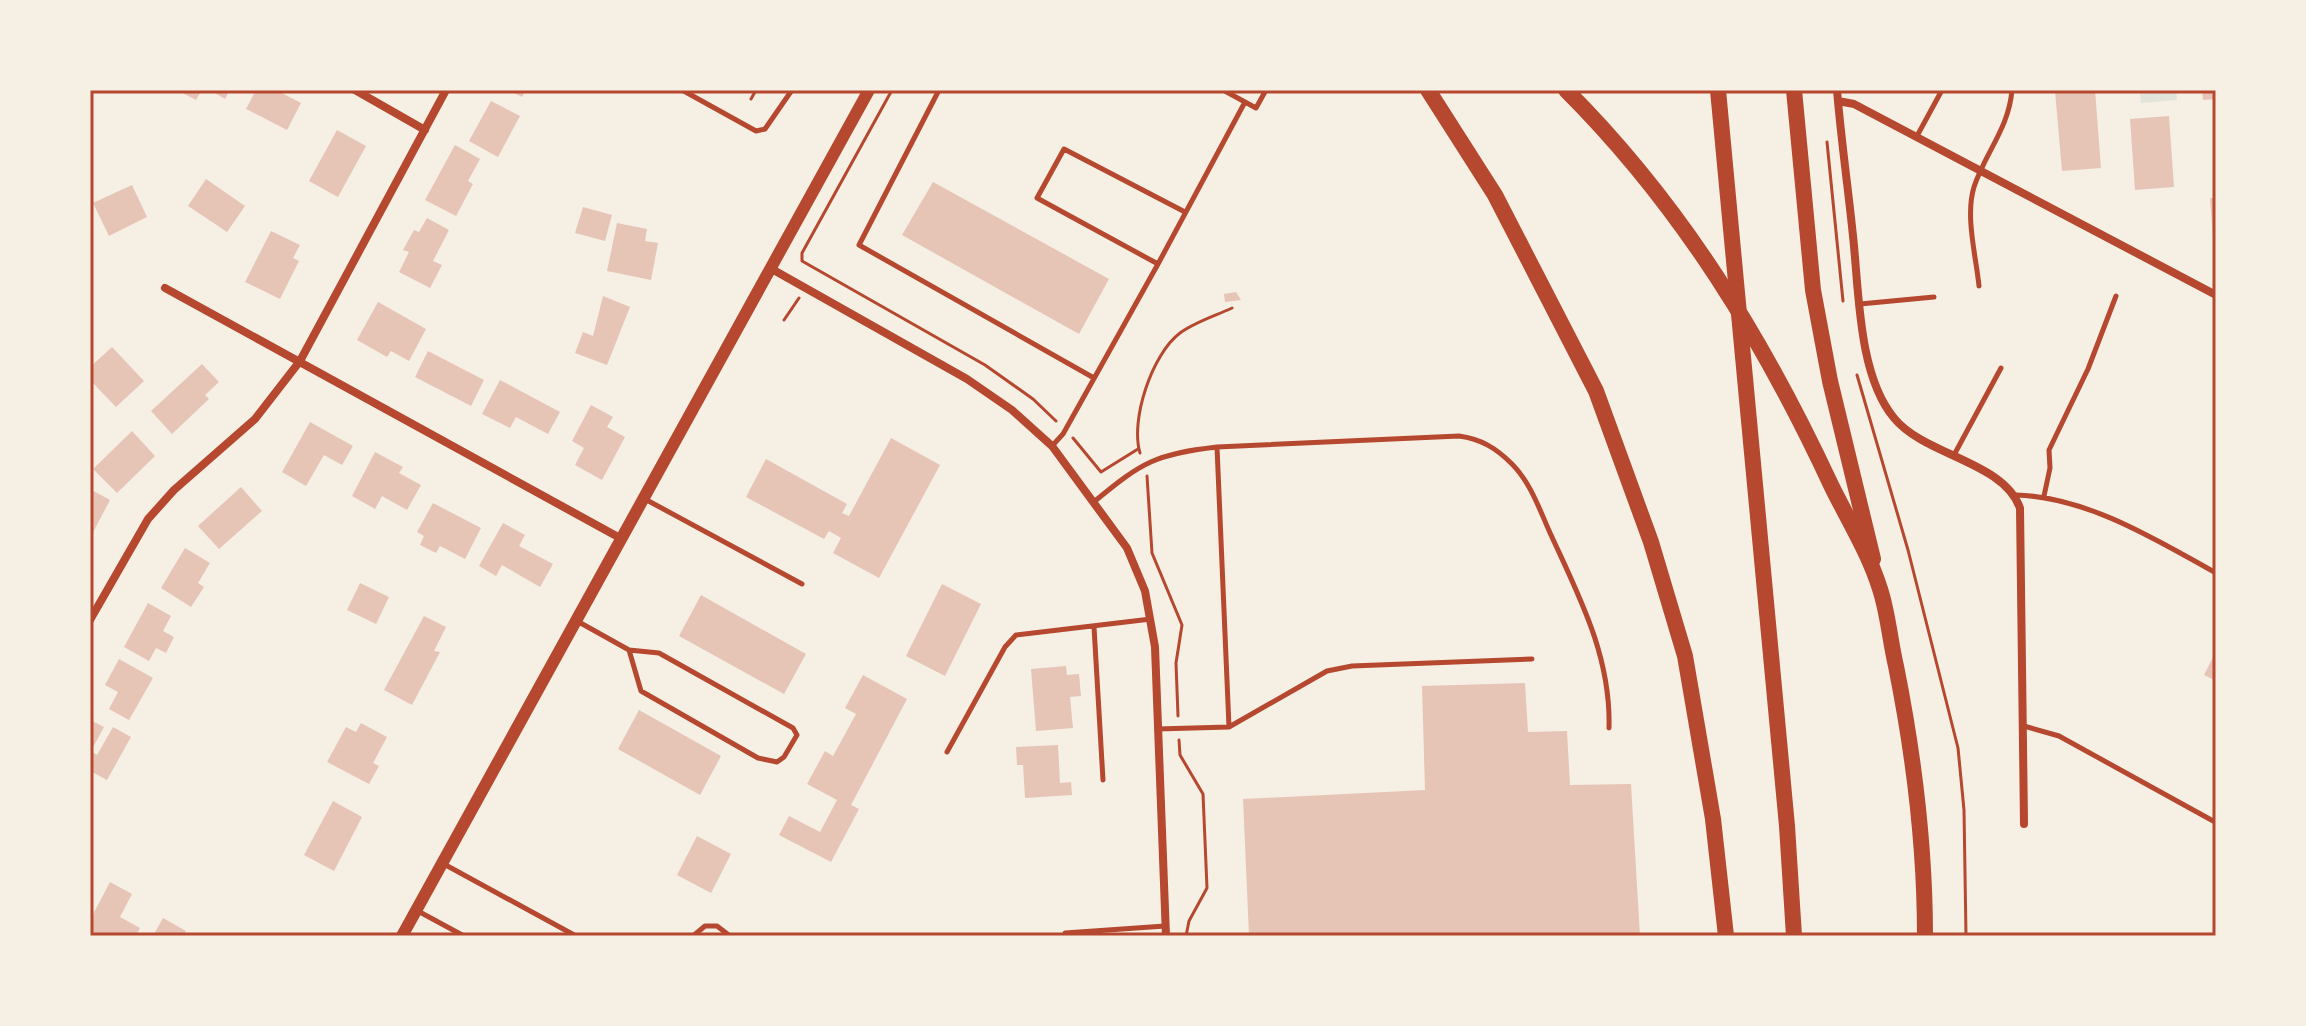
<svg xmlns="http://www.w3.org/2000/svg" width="2306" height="1026" viewBox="0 0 2306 1026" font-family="Karla,sans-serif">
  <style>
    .green { fill: #e2e4dc }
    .building { fill: #e6c5b7 }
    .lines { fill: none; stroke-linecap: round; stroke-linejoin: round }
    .path { stroke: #b5482f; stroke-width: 3 }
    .service { stroke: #b5482f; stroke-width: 5 }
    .minor { stroke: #b5482f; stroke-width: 8 }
    .tertiary { stroke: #b5482f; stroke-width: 12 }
    .primary { stroke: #b5482f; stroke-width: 16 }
    .trunk { stroke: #b5482f; stroke-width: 16 }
    .neatline { fill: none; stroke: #b5482f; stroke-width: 3 }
  </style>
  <rect width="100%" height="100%" fill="#f6efe4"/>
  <path class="green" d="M2140,90H2176L2177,100L2141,103Z"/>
  <path class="building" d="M177,90H202L196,100Z
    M210,90H230L225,99Z
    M256,90H276L301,103L287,130L246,109Z
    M508,90H526L522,97Z
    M2095,90L2101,168L2062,171L2055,91Z
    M2202,90H2216V99L2203,100Z
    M491,101L520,116L498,157L469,141Z
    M2169,116L2174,187L2135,190L2130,119Z
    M337,130L366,146L338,197L309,181Z
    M455,145L480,159L468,181L473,184L456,216L425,200Z
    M206,179L245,206L227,232L188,206Z
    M933,182L1109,279L1079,334L902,235Z
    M132,185L147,217L109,236L93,203Z
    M2210,198H2216V238H2213Z
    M583,207L612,215L605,241L575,233Z
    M427,218L449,230L433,261L442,265L430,288L399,272L409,252L403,250L414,230L419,232Z
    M617,223L647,229L645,241L658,243L651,280L607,271Z
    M271,231L300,245L293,258L299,261L280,299L245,282Z
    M1236,292L1241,300L1225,302L1224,294Z
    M603,296L630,307L607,365L575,353L583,332L593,336Z
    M378,302L426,329L409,361L391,351L387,357L357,340Z
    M112,347L144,381L116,407L90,380V367Z
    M428,351L484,380L471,406L415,377Z
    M202,364L219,382L205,395L209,399L172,434L151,411Z
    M500,380L560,412L548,434L516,417L510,428L482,414Z
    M591,405L613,417L607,427L625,437L602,480L575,465L584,448L572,441Z
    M310,422L353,446L342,465L324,455L306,486L282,472Z
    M132,431L155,456L117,493L93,469Z
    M891,438L940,465L879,578L833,553L841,538L829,531L824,539L746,497L766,459L847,504L842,513L849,516Z
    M375,452L403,467L399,473L421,485L407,510L382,496L375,509L352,496Z
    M241,487L262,511L219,549L198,526Z
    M90,489L110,500L90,538Z
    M433,503L481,528L465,559L440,546L436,553L420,545L424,536L417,532Z
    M503,523L525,535L519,546L553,564L540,587L502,565L496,576L479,566Z
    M185,548L210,563L198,583L204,587L191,607L161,588Z
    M360,583L389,597L376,624L347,610Z
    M942,584L981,604L945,676L906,656Z
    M701,595L806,654L784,694L679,636Z
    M148,603L171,616L163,631L174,637L166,653L156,648L149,661L124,647Z
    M424,616L446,627L434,651L440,652L412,705L384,690Z
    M2216,651V681L2204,675Z
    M119,659L153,678L129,720L109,709L118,692L105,685Z
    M1066,666L1067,675L1079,674L1081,696L1070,697L1073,728L1036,731L1031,669Z
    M863,675L907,699L851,805L859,809L831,862L779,835L789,816L820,832L837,800L807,784L825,751L833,756L856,714L845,708Z
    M1525,683L1528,732L1567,731L1570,785L1631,784L1640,936H1249L1243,799L1425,790L1422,686Z
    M639,710L721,756L700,795L618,749Z
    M90,720L104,727L91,751L97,755L113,727L131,737L107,780L90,771Z
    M361,723L387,737L373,763L379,766L369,784L327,762L346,727L356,732Z
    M1058,745L1060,783L1071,782L1072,795L1025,798L1023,765H1017L1016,747Z
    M333,801L362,817L334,871L304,855Z
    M697,836L731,854L711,893L677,875Z
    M110,882L132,894L120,917L140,928L136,936H90V920Z
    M163,918L186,931L183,936H153Z"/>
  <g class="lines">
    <path class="path" d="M892,90L802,253V261L985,365L1033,399L1056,421
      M751,99L756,90
      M1827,142L1843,301
      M784,320L799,298
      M1857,375L1908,550L1958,748L1964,810L1966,936
      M1073,438L1101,472L1138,449
      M1140,453C1130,420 1152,354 1180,333C1195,322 1215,316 1232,308
      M1147,476L1152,553L1182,625L1176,663L1178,716
      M1179,740L1180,755L1203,794L1207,888L1189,921L1186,936"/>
    <path class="service" d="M682,90L756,131L765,129L792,90
      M939,90L859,245L1094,378
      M1223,90L1256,108L1266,90
      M1917,136L1942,90
      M1158,264L1245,102
      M1979,286C1976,256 1965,216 1974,187C1985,153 2009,128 2012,90
      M1860,304L1934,297
      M1052,446L1063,434L1158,264L1037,198L1064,149L1185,212
      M1217,447L1459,436C1481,439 1496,448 1512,464C1531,483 1540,511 1551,535C1580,598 1611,657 1609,728
      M1954,455L2001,368
      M2016,495C2087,497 2155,539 2216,573
      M2044,496L2050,468L2049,450L2088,369L2116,296
      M643,498L802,584
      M1095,501C1142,462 1156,454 1217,447L1229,727L1157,729
      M577,621L629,650L659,653L793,728L797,735L784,757L777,762L758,758L641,691L629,650
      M1094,627L1103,780
      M2024,726L2059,736L2215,822
      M1229,727L1327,671L1352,666L1532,659
      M947,752L1005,647L1016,635L1151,619
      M442,863L576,936
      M416,910L464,936
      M693,936L705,926H717L730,936
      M1065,936V933L1165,926"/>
    <path class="minor" d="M355,90L425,130
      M1837,90C1841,139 1848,187 1853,236C1859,290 1858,375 1894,418C1925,456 2003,461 2020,508L2024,824
      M1838,101L1854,104L2216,295
      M770,268L967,379L1012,410L1052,446L1127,548L1145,591L1155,647L1166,936
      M165,288L620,538
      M90,620L148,519L174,490L255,419L300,361L446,90"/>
    <path class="tertiary" d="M402,936L869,90"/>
    <path class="primary" d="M1718,90L1787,826L1794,936
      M1794,90L1813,290L1830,381L1873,559"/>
    <path class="trunk" d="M1428,90L1495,195L1596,391L1651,542L1685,656L1713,819L1726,936
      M1566,90C1681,205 1763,339 1831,485C1847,518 1869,553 1880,589C1888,613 1890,641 1896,666C1914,756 1925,844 1925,936"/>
  </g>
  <rect width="2306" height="1026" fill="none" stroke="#f6efe4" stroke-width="184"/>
  <rect x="92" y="92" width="2122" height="842" class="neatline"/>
</svg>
